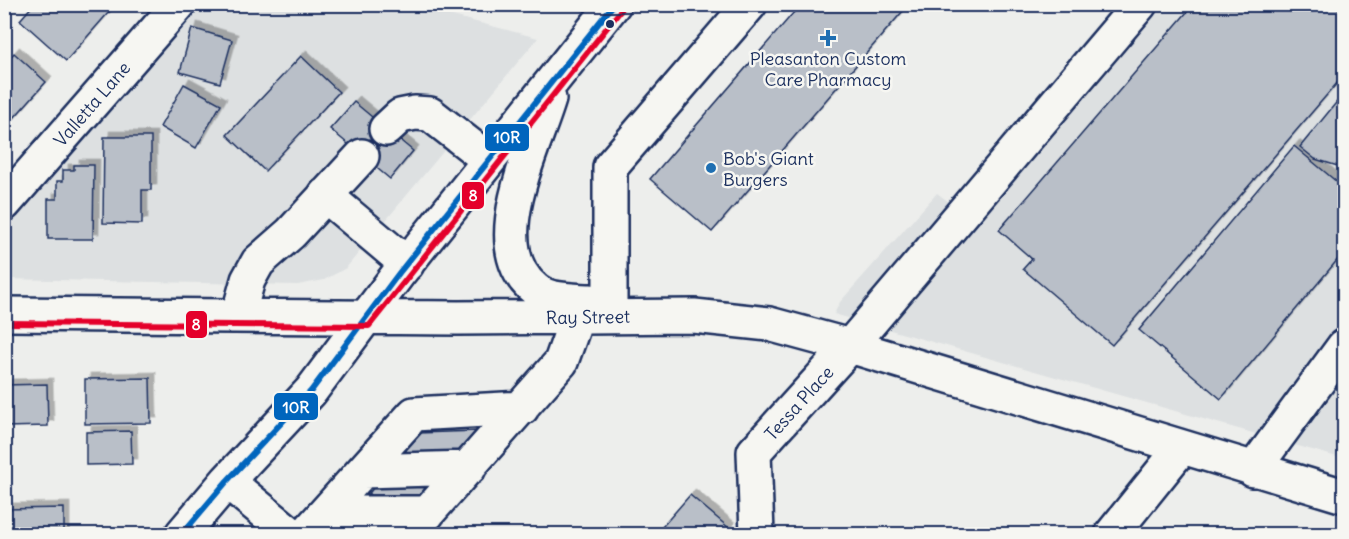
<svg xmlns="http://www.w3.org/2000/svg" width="1349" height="539" viewBox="0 0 1349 539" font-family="Delius,sans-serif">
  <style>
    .built { fill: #dde0e1 }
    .building { fill: #b9bfc8; stroke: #1b2f5e; stroke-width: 1.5; filter: url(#shadow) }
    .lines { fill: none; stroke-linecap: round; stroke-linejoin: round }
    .minor-casing { stroke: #1b2f5e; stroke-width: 38 }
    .minor { stroke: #f6f6f2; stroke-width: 33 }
    .bus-1-casing { stroke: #f6f6f2; stroke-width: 10 }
    .bus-2-casing { stroke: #f6f6f2; stroke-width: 10 }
    .bus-1 { stroke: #0065bd; stroke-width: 6 }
    .bus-2 { stroke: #e4002b; stroke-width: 6 }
    .bus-dot { fill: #1b2f5e; stroke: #f6f6f2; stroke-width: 2 }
    .poi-dot { fill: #1f6fb2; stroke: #f6f6f2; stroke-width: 2 }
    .labels { text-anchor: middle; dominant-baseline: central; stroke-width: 5; stroke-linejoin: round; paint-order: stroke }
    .poi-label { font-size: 18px; fill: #1b2f5e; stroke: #f6f6f2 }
    .street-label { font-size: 18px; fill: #1b2f5e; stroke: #f6f6f2 }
    .line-badge { stroke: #f6f6f2; stroke-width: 2 }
    .badge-label { font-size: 16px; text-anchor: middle; font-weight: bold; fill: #fff }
  </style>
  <defs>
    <filter id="shadow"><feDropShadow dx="5.5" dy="-5.5" stdDeviation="0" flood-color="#0004"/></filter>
  </defs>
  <rect width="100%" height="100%" fill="#edeeec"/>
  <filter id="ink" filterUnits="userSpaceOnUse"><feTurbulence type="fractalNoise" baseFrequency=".0167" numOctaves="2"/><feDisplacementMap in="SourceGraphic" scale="12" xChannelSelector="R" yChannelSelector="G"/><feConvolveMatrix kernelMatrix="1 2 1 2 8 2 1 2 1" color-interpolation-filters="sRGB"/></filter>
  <g filter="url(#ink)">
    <path class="built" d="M200,5H410L538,38L346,268L324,280L298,285L5,279V232Z
      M1113,5H1344V459L834,314L840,302L937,193L949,202Z"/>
    <path class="building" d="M34,4H62L66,8L70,4H116L66,61L20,20Z
      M801,4H909L712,232L650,179Z
      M1194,4H1333L1344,14V75L1112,345L1023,269L1032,259L999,230Z
      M192,28L232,40L220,83L180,72Z
      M14,53L46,82L4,129V64Z
      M301,56L339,92L265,171L227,135Z
      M184,84L221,104L196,148L160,127Z
      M1344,93V168L1315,159L1300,147Z
      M354,102L413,151L390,179L330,129Z
      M104,137H151V190H142V224L103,223Z
      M1294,146L1344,188V252L1221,399L1139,330Z
      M74,165H94L93,239H48V199H57V181H63V170H74Z
      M150,378L151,423L85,424V379Z
      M47,384L48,426L4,427V385Z
      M131,431L132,464L86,465V432Z
      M478,431L395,534H336L418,433Z
      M690,495L729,528L723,534H656Z
      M64,508V534H4V509Z"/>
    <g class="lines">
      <defs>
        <path id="minor" d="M549,99C534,150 481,248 536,290C550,301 573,300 590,301
          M386,129L400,116L415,113L430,114L489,160
          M325,195L407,264
          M4,204L179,4
          M610,302V167L750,4
          M4,314L458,318L694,316L769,324L850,346L1344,496
          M238,316L248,280L258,262L291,233L362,156
          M1253,470L1344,346
          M363,471L469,468
          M227,481L291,534
          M325,513H428
          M182,534L227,481L311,391L399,273L614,4
          M306,534L414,414L522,408
          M409,534L561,362L577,317
          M757,534L754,452L850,346L1140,4
          M1112,534L1182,447"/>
      </defs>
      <use href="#minor" class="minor-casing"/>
      <use href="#minor" class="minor"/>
      <defs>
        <path id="bus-1" d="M182,534L227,481L311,391L399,273L614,4"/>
        <path id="bus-2" d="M4,323L369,326L621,10"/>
      </defs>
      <use href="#bus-1" class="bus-1-casing"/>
      <use href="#bus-2" class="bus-2-casing"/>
      <use href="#bus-1" class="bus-1"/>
      <use href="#bus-2" class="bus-2"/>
    </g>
  </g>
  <circle class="bus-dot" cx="610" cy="24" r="5"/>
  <g class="poi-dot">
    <path d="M825 29h6v6h6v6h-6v6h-6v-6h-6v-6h6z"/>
    <circle cx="711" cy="168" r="6"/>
  </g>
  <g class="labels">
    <g class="poi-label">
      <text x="828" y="58">Pleasanton Custom<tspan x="828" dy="21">Care Pharmacy</tspan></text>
      <text x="723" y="158" text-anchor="start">Bob's Giant<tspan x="723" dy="21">Burgers</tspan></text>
    </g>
    <g class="street-label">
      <text transform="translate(92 104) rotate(-49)">Valletta Lane</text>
      <text transform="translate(588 317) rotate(-1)">Ray Street</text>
      <text transform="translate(799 403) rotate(-48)">Tessa Place</text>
    </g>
  </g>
  <g class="line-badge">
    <rect x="484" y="123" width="46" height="29" rx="6" fill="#0065bd"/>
    <rect x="461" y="181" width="24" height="29" rx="6" fill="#e4002b"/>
    <rect x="185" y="310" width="23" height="29" rx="6" fill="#e4002b"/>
    <rect x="273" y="392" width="46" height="29" rx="6" fill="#0065bd"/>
  </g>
  <g class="badge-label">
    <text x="507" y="143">10R</text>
    <text x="473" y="201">8</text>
    <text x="196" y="330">8</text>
    <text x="296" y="413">10R</text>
  </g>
  <rect width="1349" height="539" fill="none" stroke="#f6f6f2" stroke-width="24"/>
  <rect x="12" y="12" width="1325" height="515" fill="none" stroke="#1b2f5e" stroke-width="2" filter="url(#ink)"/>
</svg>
